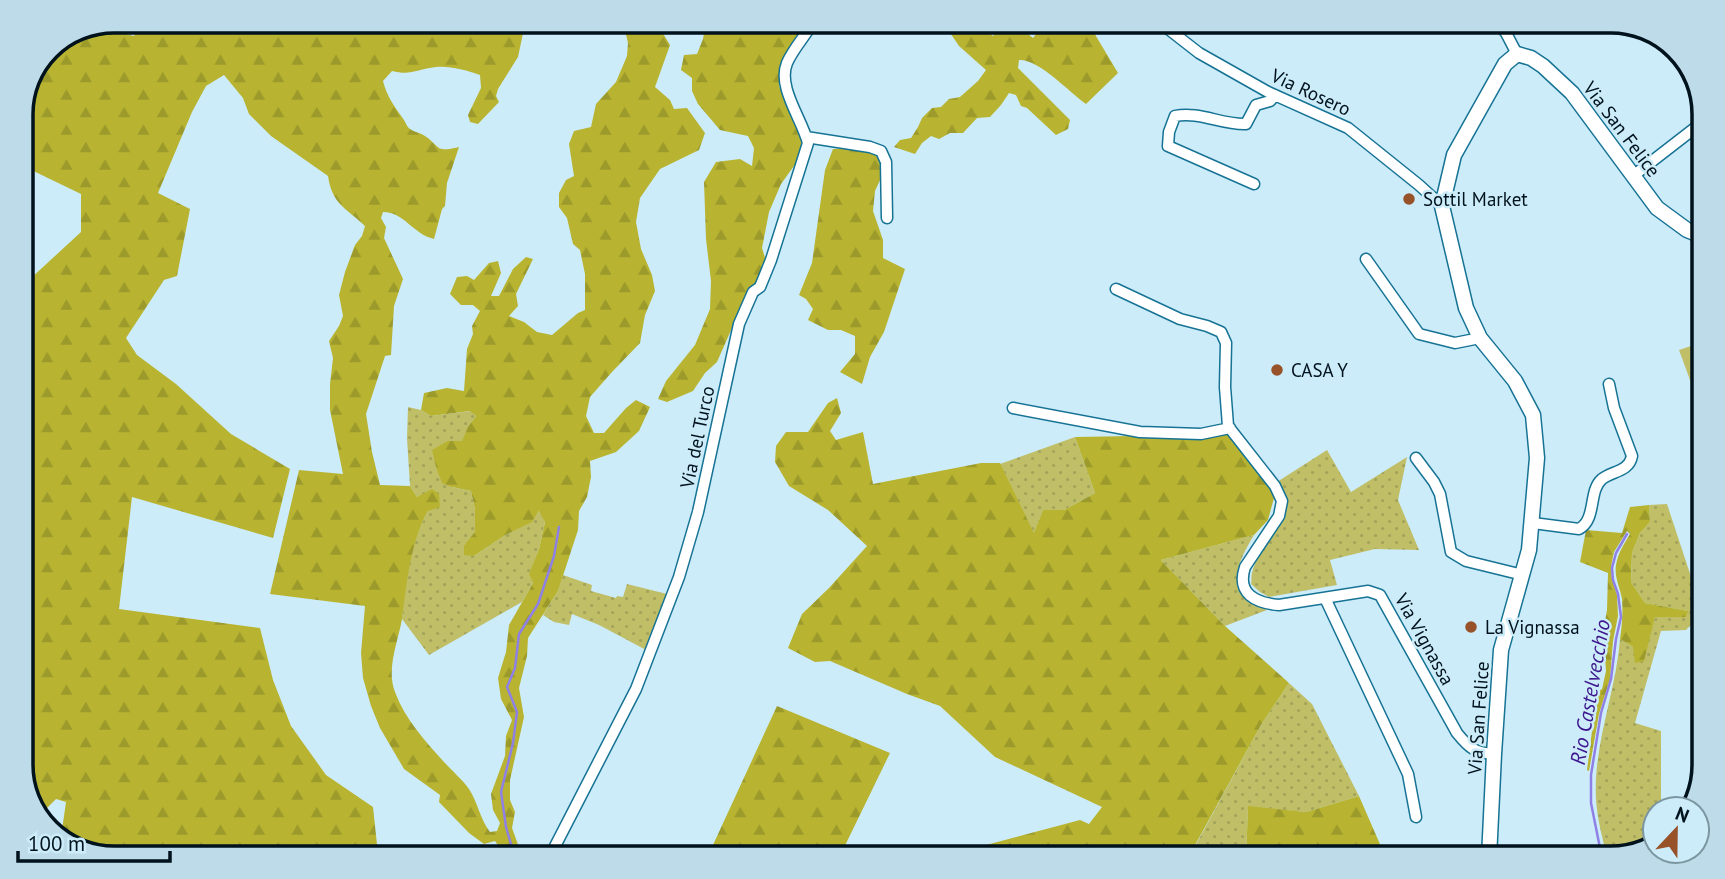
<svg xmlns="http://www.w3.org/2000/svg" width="1725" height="879" viewBox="0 0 1725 879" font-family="'PT Sans',sans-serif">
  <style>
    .grass { fill: url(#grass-dots) }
    .forest { fill: url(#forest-firs) }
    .garden { fill: #c0bf68 }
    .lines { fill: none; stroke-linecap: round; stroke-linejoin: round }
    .stream { stroke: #8e80e4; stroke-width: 2.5 }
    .minor-casing { stroke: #167394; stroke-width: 13 }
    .tertiary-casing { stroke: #167394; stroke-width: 17 }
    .minor { stroke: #fff; stroke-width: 10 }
    .tertiary { stroke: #fff; stroke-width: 14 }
    .poi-dot { fill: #98522a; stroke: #cdecfa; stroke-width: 2.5 }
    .labels { text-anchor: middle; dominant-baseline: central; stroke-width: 5; stroke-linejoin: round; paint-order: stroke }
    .street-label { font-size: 19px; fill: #00121c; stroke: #cdecfa }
    .poi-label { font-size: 19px; fill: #00121c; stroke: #cdecfa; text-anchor: start }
    .water-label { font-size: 21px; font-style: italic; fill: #3d178e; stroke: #cdecfa }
    .rim { fill: none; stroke: #00121c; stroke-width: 3.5 }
  </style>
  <defs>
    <pattern id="grass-dots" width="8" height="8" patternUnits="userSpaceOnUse" patternTransform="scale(1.75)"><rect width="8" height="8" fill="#c0bf68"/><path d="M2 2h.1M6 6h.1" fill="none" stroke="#a3a35a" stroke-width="1.8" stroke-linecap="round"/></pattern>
    <pattern id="forest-firs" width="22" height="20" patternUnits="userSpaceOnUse" patternTransform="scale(1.75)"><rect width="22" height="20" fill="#b8b431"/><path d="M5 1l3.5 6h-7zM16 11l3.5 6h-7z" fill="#9c9a2b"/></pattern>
  </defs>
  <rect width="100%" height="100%" fill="#cdecfa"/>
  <path class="grass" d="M408,407L421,410L431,416L471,411L476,416C460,437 457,462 452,487L471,491L475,510V533L464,545L474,556L504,536L531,522L540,510L545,522L539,549L530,574L533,583L522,602L429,655L402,619C405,582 410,544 428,511L424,495L417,497L410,486L407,438Z
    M1075,437L1095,493L1064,510H1043L1034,534L1000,464Z
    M1327,450L1351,492L1407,457L1398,500L1419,550L1375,549L1330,560L1337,585L1269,597L1260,592L1251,584C1252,580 1251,576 1252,573C1256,551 1289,521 1286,502C1285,495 1280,488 1277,482Z
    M1667,504L1703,613L1686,630L1661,631L1635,723L1661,731V809H1655V845L1607,858C1603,839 1597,819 1596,799C1593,745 1616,692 1620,639L1633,647L1650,633L1655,617H1685L1687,611L1645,603L1631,582L1632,553L1640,533L1650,522L1649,505Z
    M1254,535C1242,555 1224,587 1252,604C1256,606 1262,608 1267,610L1225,626L1161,560Z
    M563,575L592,585L591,591L616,598L617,596L623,597L627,584L667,594L646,650L599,625L572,614L569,625L554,622L543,615L558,591Z
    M1289,683L1312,704L1359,796L1306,812L1248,807L1246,858H1201L1193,850L1261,725Z"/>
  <path class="forest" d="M115,21H118L119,26L126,34L134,36L138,28L137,21H523L525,24L518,57L498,89L496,96L499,102L478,124L470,122L468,115L481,88L480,75C465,70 451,66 436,67C417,69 411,76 392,71L383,81C387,97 395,107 404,120C406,123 407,127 410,129C414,132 421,133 425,136C441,147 435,153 459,147L447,183L445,206L442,209L434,239C413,234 404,212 383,212L381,218L386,227L384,238L403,279L394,306L391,355L385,356L366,414L372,452L380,485L410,486L417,497L432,489L439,494L440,507L428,511C410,544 407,582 402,619C398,642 386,669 395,692C405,719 425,741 444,762C452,771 462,779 469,789C478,803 480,819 490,832L497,831L500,823L493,810L491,794L505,756L506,736L512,720L501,699L498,678L506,652L509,625L533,583L529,574L539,549L545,522L539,511L532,522L504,536L474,556L464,555V545L475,532V510L471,491L452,487L442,483L436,467L432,450L448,441H462L468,427L476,416L470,411L431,416L421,410L424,393L447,388L464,391L467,349L473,334L472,326L480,311L473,305H461L450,294L457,277L467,276L474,280L489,263L498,261L501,273L491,296H499L513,269L526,257L533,259L516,294L518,306L509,316L524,322L537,332L552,335L578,313L585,310V274L580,250L573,244L567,218L559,207V193L566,180L574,176L569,144L574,131L591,127L596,104L616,82L627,56L628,43L623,21H666L662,32L670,45L655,87L670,100L674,109L687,108L705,133L699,150L660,169L640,198L636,222L641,249L652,275L655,291L645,315L640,343L612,372L590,397L586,416L594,433H604L626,408L636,400L650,407L639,431L616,452L590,461L591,477L587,497L579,511L578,530L558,591L528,638L527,656L519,688L524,717L510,780V800L515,812L512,828L521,853L519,858L506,857L495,841L484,844L469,833L439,802L440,795L404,769L380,728L371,706L363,678L361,653L365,606L270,594L299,470L343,474L330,410V384L333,358L329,341L339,326L343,316L339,295L345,272L355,245L362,236L365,226C346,208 332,204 328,176L271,136L249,114L243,98L224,75L206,86L192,112L158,193L190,209L177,276L164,280L126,338L137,355L176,384L231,434L290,469L273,538L132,497L119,609L260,628L273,680L291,726L326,775L373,807L378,854L307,853L306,858H115L73,848L61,837L66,802L56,799L40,815L36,810L21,771V278L30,279L81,232V194L21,165V109L49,48Z
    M706,21H811L784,60L780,70L779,86L791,107L803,142L799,159L781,184L769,212L762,248L766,261L758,285L750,287L717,362L705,373L693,391L667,402L658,399L666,381L695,345L710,309L711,281L706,239L704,182L716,162L740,159L752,166L754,148L748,136L720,130L698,104L692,91V78L681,70L684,55L697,54L703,39Z
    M942,21H971L993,36L1003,21H1012L1033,38L1046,21H1087L1118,73L1086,104C1069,92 1039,59 1019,60L1018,68L1070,120L1068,129L1056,135L1027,108L1021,106L1016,95L1009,93L1001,105L990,117L977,118L963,133H950L939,139L931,136L922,143L915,154L894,147L900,140L911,138L918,127L922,118L932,108L941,107L949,99L960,97L978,81L986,70L959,46Z
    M855,148L872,151L881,159V178L875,191L873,211L883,240V258L905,269L884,332L870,357L862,384L840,372L855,354V336L841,330H828L808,320L813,309L806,299L799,295L812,263L825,170L833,149Z
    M837,398L841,413L830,431L836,440L863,432L873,484L981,463H1000L1034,533L1043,510H1064L1095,493L1075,437L1133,436L1204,439L1229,432L1269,487L1274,498L1268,520L1254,535L1161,560L1225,626L1289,683L1261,725L1193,849L1201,858H937L1080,820L1089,824L1102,807L995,757L940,706L907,694L830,661L815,662L788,648L802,614L829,588L867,546L828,510L789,486L775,462L776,446L786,432H808L828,403Z
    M1649,505L1650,522L1640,533L1632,553L1631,582L1645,603L1688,611L1686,617H1655L1644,661L1635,663L1633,647L1620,639C1622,625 1623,613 1622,599C1620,587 1614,577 1616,565C1618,553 1624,544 1630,534L1627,531L1614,552L1611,567L1612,580L1617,595L1618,616L1613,641L1610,679L1599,714L1589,771L1587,770L1597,692L1602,689L1606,671L1603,632L1607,610L1608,573L1580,562L1586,530L1622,533L1630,507Z
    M777,706L890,753L839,858H707Z
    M1359,796L1386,858H1246L1248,806L1306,812Z"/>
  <path class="garden" d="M1703,342L1704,397L1697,399L1679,350Z"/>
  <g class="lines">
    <path class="stream" d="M515,858L506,827L501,792L513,743L517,712L507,687L515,668L519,634L538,604L554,556L559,527
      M1602,858L1591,803V775L1601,713L1611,679L1616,639L1621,617L1618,594L1613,580L1612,568L1616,553L1627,534"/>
    <defs>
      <path id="minor" d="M1158,21L1199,53L1268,92L1348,128L1419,185L1442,206
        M1497,21L1506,33L1517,54
        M806,137L870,147L881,151L886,162L887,218
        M1633,176L1704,121
        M1254,184L1168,146L1169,132L1175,116C1199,111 1222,125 1246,124L1256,105L1270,101L1275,95
        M1366,259L1419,334L1455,343L1480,338
        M1116,289L1180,319L1207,326L1221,332L1226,343L1225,387L1228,426L1275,486L1282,501L1279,516L1245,567C1236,594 1256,603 1279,605L1368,591L1380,595L1457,733C1469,748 1475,753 1494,754
        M1013,408L1140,432L1201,434L1230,428
        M1416,458L1434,482L1440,494L1451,552L1466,561L1523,575
        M1533,523L1579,529C1597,519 1588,491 1602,479C1612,471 1629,472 1632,456L1614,408L1609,384
        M1325,598L1408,774L1416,817
        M549,858L636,689L679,577L698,512L739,324L753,292L760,287L771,260L808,143C802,119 777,87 787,63C793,49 806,35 814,21"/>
      <path id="tertiary" d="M1489,858L1494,754L1501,650L1529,550L1537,458L1533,415L1515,381L1480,338L1466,308L1442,206L1454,155L1505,64L1517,54L1531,58L1543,66L1572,93L1657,208L1687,230L1704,237"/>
    </defs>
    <use href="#minor" class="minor-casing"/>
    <use href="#tertiary" class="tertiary-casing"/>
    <use href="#minor" class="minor"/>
    <use href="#tertiary" class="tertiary"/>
  </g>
  <g class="poi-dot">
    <circle cx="1409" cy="199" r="7"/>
    <circle cx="1277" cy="370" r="7"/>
    <circle cx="1471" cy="627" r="7"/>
  </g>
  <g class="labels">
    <g class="street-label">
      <text transform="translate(1311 92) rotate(25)">Via Rosero</text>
      <text transform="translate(1622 129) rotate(53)">Via San Felice</text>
      <text transform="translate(697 437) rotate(-78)">Via del Turco</text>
      <text transform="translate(1425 639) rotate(61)">Via Vignassa</text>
      <text transform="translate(1478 718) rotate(-86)">Via San Felice</text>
    </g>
    <g class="poi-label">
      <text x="1423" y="199">Sottil Market</text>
      <text x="1291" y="370">CASA Y</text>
      <text x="1485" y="627">La Vignassa</text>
    </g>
    <g class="water-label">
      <text transform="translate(1590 692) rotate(-80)">Rio Castelvecchio</text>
    </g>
  </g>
  <path d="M0 0H1725V879H0ZM114 33H1611A81 81 0 0 1 1692 114V765A81 81 0 0 1 1611 846H114A81 81 0 0 1 33 765V114A81 81 0 0 1 114 33Z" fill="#bddbe8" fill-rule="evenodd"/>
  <path class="rim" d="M114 33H1611A81 81 0 0 1 1692 114V765A81 81 0 0 1 1611 846H114A81 81 0 0 1 33 765V114A81 81 0 0 1 114 33Z"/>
  <g transform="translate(1676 830) rotate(22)"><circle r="33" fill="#cdecfa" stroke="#7b95a1" stroke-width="2"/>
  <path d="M0-5L12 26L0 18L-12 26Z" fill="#98522a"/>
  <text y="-10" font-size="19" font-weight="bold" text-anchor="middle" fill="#00121c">N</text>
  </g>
  <path d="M18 851v10h152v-10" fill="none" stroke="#00121c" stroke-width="3.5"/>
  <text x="28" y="851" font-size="21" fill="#00121c" stroke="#cdecfa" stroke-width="5" paint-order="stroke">100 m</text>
</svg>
